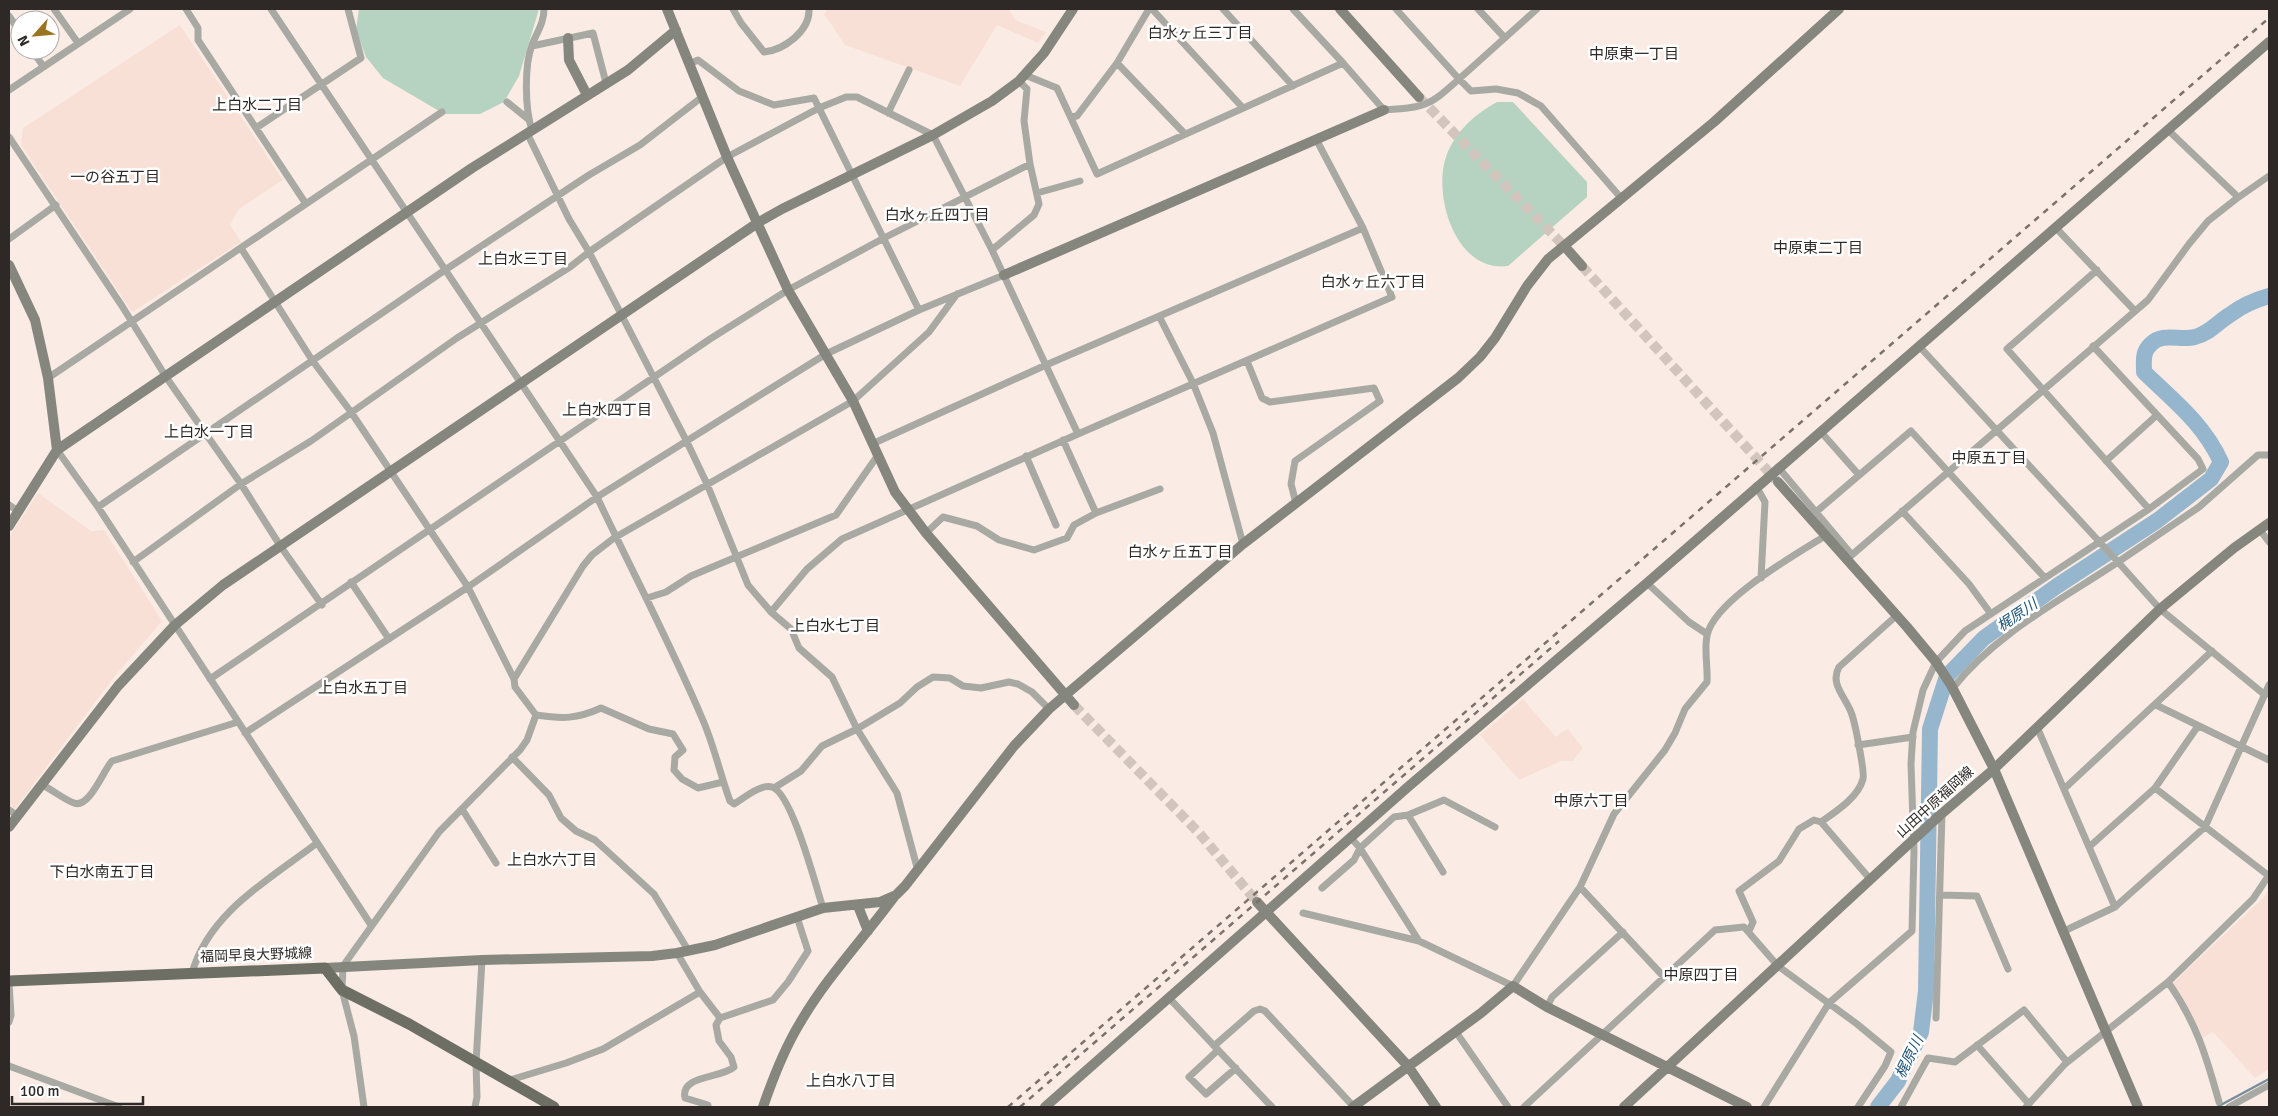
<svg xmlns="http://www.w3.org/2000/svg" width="2278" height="1116" viewBox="0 0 2278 1116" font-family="Signika,'Noto Sans JP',sans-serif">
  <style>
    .education { fill: #f8e0d6 }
    .green { fill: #b6d2c1 }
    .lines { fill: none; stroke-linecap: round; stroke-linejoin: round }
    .stream { stroke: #778c9c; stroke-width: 2.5 }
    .river { stroke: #96b6ce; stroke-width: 16 }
    .secondary-tunnel { stroke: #d1c5be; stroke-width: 10; stroke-dasharray: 10 5; stroke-linecap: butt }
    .street { stroke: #a8a9a3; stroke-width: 7 }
    .secondary { stroke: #85877e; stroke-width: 10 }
    .primary { stroke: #6d6e64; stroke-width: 11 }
    .rail { stroke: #7a716d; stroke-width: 2.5; stroke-dasharray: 6 6; stroke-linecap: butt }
    .labels { text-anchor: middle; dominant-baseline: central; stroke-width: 5; stroke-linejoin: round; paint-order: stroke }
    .street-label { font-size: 14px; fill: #2e2926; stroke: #fff }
    .neighbourhood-label { font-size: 15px; fill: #2e2926; stroke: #fff }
    .water-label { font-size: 15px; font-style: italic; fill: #225578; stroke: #fff }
  </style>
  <rect width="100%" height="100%" fill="#faece4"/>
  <path class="education" d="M828,9H1009L1015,20L1046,32L1038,43L997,25L960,86L845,45L824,14Z
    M180,25L283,180L239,209L230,225L241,242L132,312L21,145L23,128Z
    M38,493L91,531L104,530L162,621L114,677L15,809L9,805V537Z
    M1523,699L1556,737L1561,732L1568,729L1583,748L1573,761H1561L1519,780L1480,735Z
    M2269,888V1069L2255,1078L2213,1032L2203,1038L2173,983L2265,896Z"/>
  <path class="green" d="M359,9H539L519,76L504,102L480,114H444L383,78L366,57L356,30Z
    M1497,102H1513L1587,182V197L1508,266C1457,273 1434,200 1445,160C1453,134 1473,115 1497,102Z"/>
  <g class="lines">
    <path class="stream" d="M2217,1107L2269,1079"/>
    <path class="river" d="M1878,1107L1898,1081L1921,1032L1926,991L1930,729L1947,676L1984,638L2057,586L2158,520L2211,479L2221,462C2203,423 2174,401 2144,372C2144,361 2142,352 2151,344C2162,332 2181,341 2195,337C2209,334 2219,321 2231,314C2243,305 2255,300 2269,296"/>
    <path class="secondary-tunnel" d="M1419,97L1567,249
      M1582,266L1776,480
      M1074,705L1199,833L1257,902"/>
    <path class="street" d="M54,9L78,43
      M186,9L198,28V40L306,204
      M271,9L597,497C632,571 670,643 702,718C714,745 720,774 730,801L734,804C744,798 760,784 772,787C792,793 816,887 823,908
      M733,9L741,23L764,52C784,50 810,31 809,9
      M1152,9L1243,108
      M1223,9L1293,86
      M1293,9L1343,63
      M1396,9L1459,79L1537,9
      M1478,9L1504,37
      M9,16L20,32
      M532,46L593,33L606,83
      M32,50L43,66
      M1117,63L1185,134
      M689,64L698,60L739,91L774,105L814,98L919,310
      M1025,75L1057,88L1097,174L1343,63L1384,110C1426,107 1428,107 1459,79L1471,91L1496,89L1518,93L1541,106L1622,199
      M9,90L130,9
      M507,102L528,119
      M888,113L909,70
      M1071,117L1077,116L1117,63L1149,9
      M256,128L361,58L348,9
      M532,130C525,110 524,66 532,45C537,32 544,23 544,9
      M2168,130L2238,197
      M9,137L122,306L166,377L241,484L281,547L322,605
      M1037,193L1080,181
      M2055,227L2135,311
      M9,239L56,205
      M241,248L312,360L351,412L468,587L514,679
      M992,250L1034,215L1039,204L1030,164
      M2097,270L2007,349L2149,509
      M1159,316L1193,383L1213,433L1243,544
      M1919,346L2118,562L2199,507L2258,455H2269
      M1247,361L1262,398L1270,402L1374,388L1380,401L1295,461L1291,484L1296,503
      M48,378L442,112
      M1821,432L1859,475
      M1078,434L1392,297L1363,228
      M1063,440L1096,513
      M872,444L1046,365L1363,228L1316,139
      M57,450L98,507L371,925
      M1026,456L1056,525
      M2106,461L2157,415
      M1778,467L1852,555
      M1756,486L1765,502L1761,578
      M9,505L18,511
      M98,507L445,270L589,175L640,145L702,97
      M1902,511L1969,584L1991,614
      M1816,512L1911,431L2045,578
      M2260,530L2269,542
      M926,533L943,517L977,526L999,540L1034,550L1067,538L1074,525L1096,513L1160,489
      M1846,560L2148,300L2189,244L2208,221L2236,199L2269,176
      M133,562L241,484L311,441L457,338L570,267L589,252L569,219L527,133
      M351,582L389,639
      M1647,583L1689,622L1707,634
      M647,598L666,592L691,576L836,515L878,455
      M771,612L807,569L842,539L1078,434L992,250L933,135L857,97H846L819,108L727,157L589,252L686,440L707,484L748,585L771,612L791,629L799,648L832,677L857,729L897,793L918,871
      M210,679L710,339L788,290L884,238L1030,164L1024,121L1027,89L1019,81
      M1952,689C1995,634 2061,600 2118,562L2160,609L2265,695
      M2156,705L2269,760
      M536,715C563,719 577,719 601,708L649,729L673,734L683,750L675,757L674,770L682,779L698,788L723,782
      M2037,727L2115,907
      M245,733L468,587L597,497L826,354L919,310L1004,275
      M1858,745L1913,737
      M512,757L549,795L561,818L576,831L595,840L654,894L688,950
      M42,785C53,790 63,799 74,803C89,809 103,771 112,761L238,722
      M774,788L801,771L822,746L857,729L900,703L917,687L933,677L950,678L963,686L981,688L1009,682L1018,684L1032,692L1049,709
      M2065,788L2212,651
      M2155,788L2269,876
      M462,809L496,863
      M9,810L18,816
      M1408,815L1443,872
      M1821,822C1835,812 1858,798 1863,779C1865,773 1855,723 1852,715C1847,698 1829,685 1839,667L1896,616
      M1352,839L1360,848L1419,941
      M2089,847L2155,788L2198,726
      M1580,887L1664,977
      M1322,888L1354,860L1360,848L1394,817L1408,815L1444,800L1495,827
      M1941,895L1977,896L2008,969
      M1303,913L1419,941L1513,986L1580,887L1614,814L1665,750L1675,733L1685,709L1707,682C1708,668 1704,649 1707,636C1713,601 1795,555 1825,536
      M1749,931L1753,922L1739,891L1779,861L1799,829L1814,820L1821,822L1870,879
      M2062,932L2115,907L2205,827L2269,685
      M677,953L700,992L720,1018L716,1025L719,1041L731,1057L734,1067C720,1079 680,1075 685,1098L708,1105V1107
      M192,973C209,912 270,879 317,843
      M2168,982C2196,1022 2206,1055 2219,1102
      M9,983L11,1015L9,1022
      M1170,999L1272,1107
      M1547,1007L1552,997L1623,932
      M720,1018L773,1000L788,982L808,951L797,917
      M1936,1018L1942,813
      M1456,1032L1508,1107
      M1977,1045L2029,1104
      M1214,1046L1254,1011L1260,1009L1265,1011L1354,1107
      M1218,1050L1189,1077L1206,1094L1236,1068
      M9,1066L119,1107
      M507,1081L566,1063L603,1049L700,992
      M364,1107L354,1036L342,990L343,966L439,832L520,750L527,740L536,715L515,687L514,679L583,566L592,555L614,538L853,401L929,332L957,294
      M475,1107L477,1097L476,1063L482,960
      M1524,1107L1715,930L1744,927L1778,966L1857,1024L1891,1052L1885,1066L1858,1107
      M1764,1107L1829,1003L1912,931L1914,851L1911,764L1913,732L1923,690L1936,662L1965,631L2149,509L2203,469L2198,459L2093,346
      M1901,1107L1928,1058L1955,1062L2024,1010L2067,1062
      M2026,1107L2065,1064L2168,982L2253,899L2269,875
      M2229,1107L2269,1085"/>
    <path class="secondary" d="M667,9L727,157L788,290L853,401L895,492L926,533L1074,705
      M1340,9L1419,97
      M568,38L569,60L587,95
      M1567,249L1582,266
      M9,265L35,320L48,378L57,450L9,526
      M1004,275L1384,110
      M57,450L472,168L628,70L676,30
      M1778,482L1907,627L1936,662L1951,685L1994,769L2138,1107
      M9,827L118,686L175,625L223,585L759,222L782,209L933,135L992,101L1019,81L1044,53L1073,9
      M1257,902L1408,1066L1436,1107
      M858,906L868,931
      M325,968L482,960L652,956L677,953L715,945L823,908L880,902L896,895L905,886L1014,746L1049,709L1243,544L1458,378L1480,357L1495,338L1527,286L1548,259L1714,122L1839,9
      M763,1107C773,1078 784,1049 800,1023C826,978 863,939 894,897
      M1045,1107L1409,786L1647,583L2269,42
      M1353,1107L1481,1013L1513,986L1547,1007L1747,1107
      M1624,1107L1939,816L1994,769L2160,609L2234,548L2269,523"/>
    <path class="primary" d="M9,981L325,968L342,990L409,1024L554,1107"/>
    <path class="rail" d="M1008,1107L2269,18
      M1020,1107L1559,641"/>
  </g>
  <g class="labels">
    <g class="street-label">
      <text transform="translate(1935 802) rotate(-42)">山田中原福岡線</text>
      <text transform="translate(256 955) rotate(-2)">福岡早良大野城線</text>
    </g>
    <g class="neighbourhood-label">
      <text x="1200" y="33">白水ヶ丘三丁目</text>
      <text x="1634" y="54">中原東一丁目</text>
      <text x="257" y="105">上白水二丁目</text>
      <text x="115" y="177">一の谷五丁目</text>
      <text x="937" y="215">白水ヶ丘四丁目</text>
      <text x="1818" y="248">中原東二丁目</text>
      <text x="523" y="259">上白水三丁目</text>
      <text x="1373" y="282">白水ヶ丘六丁目</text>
      <text x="607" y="410">上白水四丁目</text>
      <text x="209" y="432">上白水一丁目</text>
      <text x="1989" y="458">中原五丁目</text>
      <text x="1180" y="552">白水ヶ丘五丁目</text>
      <text x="835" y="626">上白水七丁目</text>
      <text x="363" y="688">上白水五丁目</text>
      <text x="1591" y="801">中原六丁目</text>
      <text x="552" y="860">上白水六丁目</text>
      <text x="102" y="872">下白水南五丁目</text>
      <text x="1701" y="975">中原四丁目</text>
      <text x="851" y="1081">上白水八丁目</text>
    </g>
    <g class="water-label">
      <text transform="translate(2017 615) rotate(-34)">梶原川</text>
      <text transform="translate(1909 1057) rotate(-64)">梶原川</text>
    </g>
  </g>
  <rect width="2278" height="1116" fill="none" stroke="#2e2926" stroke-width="20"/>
  <g transform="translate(35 35) rotate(243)"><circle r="24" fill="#ffffff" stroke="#aba9a8"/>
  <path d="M0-4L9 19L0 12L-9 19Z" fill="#9a7420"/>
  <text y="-8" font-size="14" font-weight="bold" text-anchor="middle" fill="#2e2926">N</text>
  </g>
  <path d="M12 1096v8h131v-8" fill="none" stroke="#2e2926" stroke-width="2.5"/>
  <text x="20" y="1096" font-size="15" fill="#2e2926" stroke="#ffffff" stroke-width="4" paint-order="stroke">100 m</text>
</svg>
